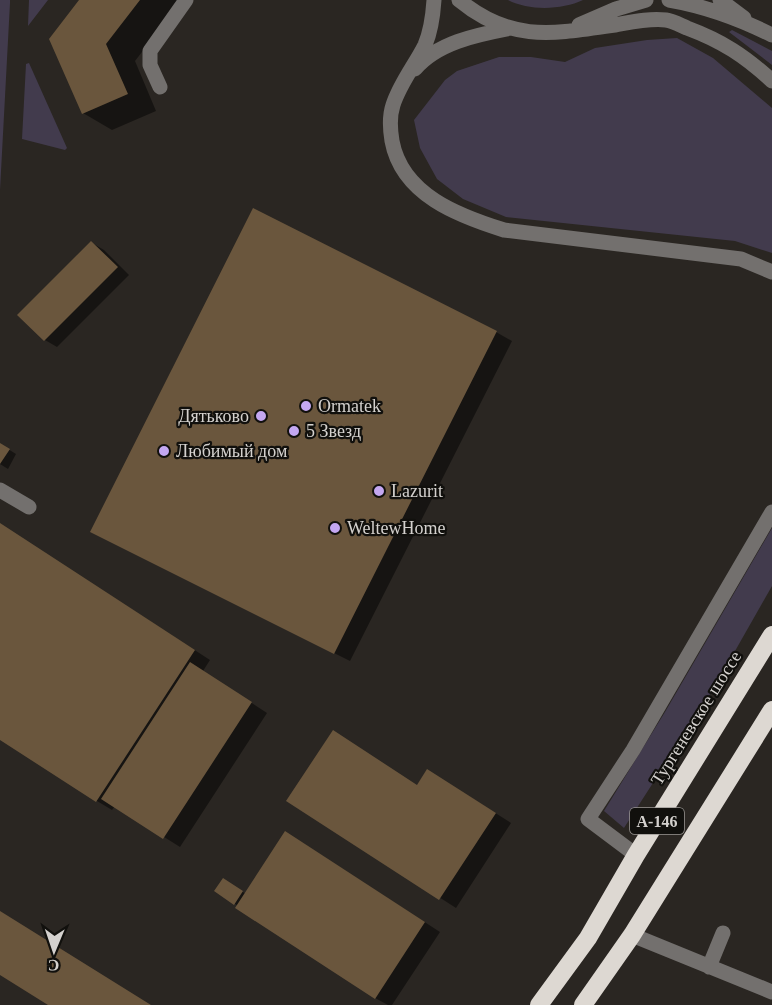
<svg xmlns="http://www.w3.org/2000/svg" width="772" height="1005" viewBox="0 0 772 1005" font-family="'Times New Roman',serif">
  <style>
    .green { fill: #423b4d }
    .shadow { fill: #0007 }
    .building { fill: #6a563d }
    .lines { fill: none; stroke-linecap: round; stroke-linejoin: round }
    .minor { stroke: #73706e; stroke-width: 15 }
    .highway { stroke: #ddd8d2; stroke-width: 18 }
    .poi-dot { fill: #c4a7f1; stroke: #11100d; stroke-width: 2 }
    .labels { text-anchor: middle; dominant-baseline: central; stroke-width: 4.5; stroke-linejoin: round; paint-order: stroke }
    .shield { fill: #11100d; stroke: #9a9794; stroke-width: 1.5 }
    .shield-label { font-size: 16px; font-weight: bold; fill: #d4d1ce }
    .poi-label { font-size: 18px; fill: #d4d1ce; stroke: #11100d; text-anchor: start }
    .street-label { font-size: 18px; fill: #d4d1ce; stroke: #11100d }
  </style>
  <rect width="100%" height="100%" fill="#2a2622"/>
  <path class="green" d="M0,0H10V3L0,190Z
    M29,0H48L28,26Z
    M508,0H583C562,10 529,11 508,0Z
    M732,30L772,51V65L729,32Z
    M677,38L713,58L772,108V253L735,241L506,217L463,199L437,179L420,148L414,120L445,80L457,71L499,57H531L565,62L595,48L647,40Z
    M29,63L67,148L65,150L22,139L26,64Z
    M772,528V586L714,688L624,828L604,811L665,712Z"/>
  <path class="shadow" d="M81,0H182L135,61L156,111L112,130L83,113Z
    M92,243L104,250L129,275L57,347L45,340L20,315Z
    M496,332L512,341L350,661L108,540Z
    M0,444L16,454L8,469L0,464Z
    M0,524L210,660L203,671L267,713L180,847L115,806L112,810L97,801L0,738Z
    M443,780L511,823L456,908L288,800L418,786Z
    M301,842L440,932L392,1005H388L375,998L216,891L223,880L246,894Z"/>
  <path class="building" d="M79,0H140L106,44L128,94L82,114L49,39Z
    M253,208L497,331L334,654L90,532Z
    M91,241L118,267L44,341L17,315Z
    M0,443L10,449L0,464Z
    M0,523L195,650L96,802L0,740Z
    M190,662L252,702L163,839L101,799Z
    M333,730L417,785L427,769L496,813L439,900L286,801Z
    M285,831L425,922L375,999L235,908Z
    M223,878L243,891L234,905L214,891Z
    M0,911L151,1005H48L0,975Z"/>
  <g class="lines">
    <path class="minor" d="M434,0C433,15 431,31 425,45C415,65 400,83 393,105C389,117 390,129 392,141C402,195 459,216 504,230L741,259L772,272
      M459,0C511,43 553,34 615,25C632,22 649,18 666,20C673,21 680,25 687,28C722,41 745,56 772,81
      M669,0C704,6 740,19 772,35
      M720,0L744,18
      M579,25L616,9L646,0
      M415,69C437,43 476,35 507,29
      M160,87L150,65V51L186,0
      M0,490L29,507
      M636,855L588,819L633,750L772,512
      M632,935L772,992
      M709,967L723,933"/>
    <path class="highway" d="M539,1005L588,938L636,855L772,635
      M583,1005L632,935L772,710"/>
  </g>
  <g class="poi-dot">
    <circle cx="306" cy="406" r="6"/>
    <circle cx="261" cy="416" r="6"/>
    <circle cx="294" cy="431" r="6"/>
    <circle cx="164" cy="451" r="6"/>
    <circle cx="379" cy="491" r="6"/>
    <circle cx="335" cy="528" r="6"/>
  </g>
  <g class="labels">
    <rect class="shield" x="630" y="808" width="54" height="26" rx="4.5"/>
    <g class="shield-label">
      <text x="657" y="821">А-146</text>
    </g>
    <g class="poi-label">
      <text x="318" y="406">Ormatek</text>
      <text x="249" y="416" text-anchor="end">Дятьково</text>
      <text x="306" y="431">5 Звезд</text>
      <text x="176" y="451">Любимый дом</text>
      <text x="391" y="491">Lazurit</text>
      <text x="347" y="528">WeltewHome</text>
    </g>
    <g class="street-label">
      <text transform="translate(696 718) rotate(-58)">Тургеневское шоссе</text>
    </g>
  </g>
  <g transform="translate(54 951) rotate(182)" stroke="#11100d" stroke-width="4.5" paint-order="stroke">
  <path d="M0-4.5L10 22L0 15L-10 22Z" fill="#d4d1ce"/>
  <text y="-9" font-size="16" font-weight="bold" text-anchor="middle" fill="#d4d1ce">С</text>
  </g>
</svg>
